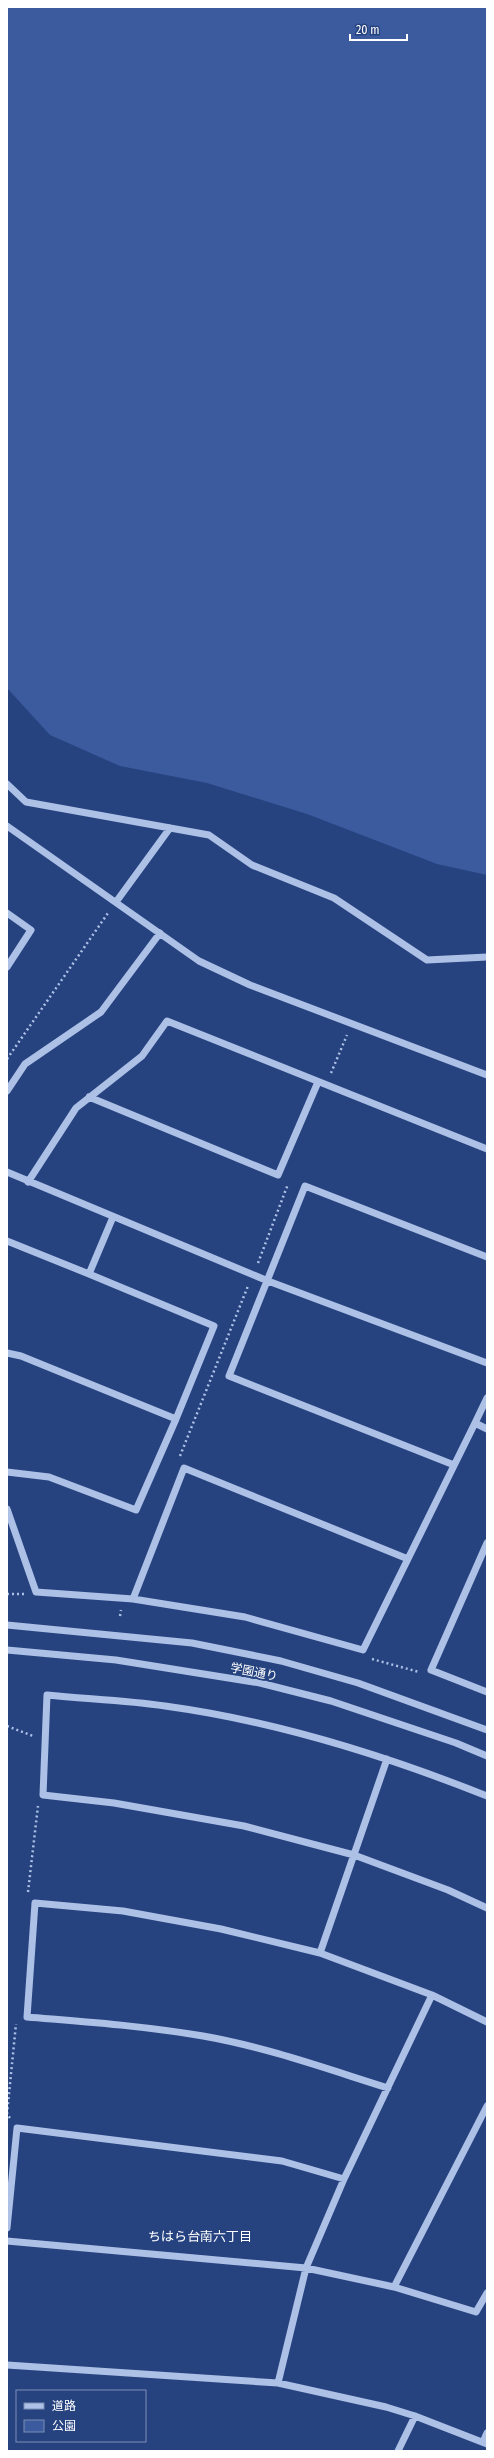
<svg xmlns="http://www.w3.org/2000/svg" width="494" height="2458" viewBox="0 0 494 2458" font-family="'Fira Sans Condensed','Noto Sans JP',sans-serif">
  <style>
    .green { fill: #3b5b9e }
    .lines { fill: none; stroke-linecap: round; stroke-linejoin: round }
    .path { stroke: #adc0e6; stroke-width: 2.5; stroke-dasharray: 2 3; stroke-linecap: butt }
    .minor { stroke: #adc0e6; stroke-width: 7 }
    .labels { text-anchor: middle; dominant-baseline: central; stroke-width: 4; stroke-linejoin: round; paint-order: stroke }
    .street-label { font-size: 12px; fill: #fff; stroke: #264380 }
    .neighbourhood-label { font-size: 13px; fill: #fff; stroke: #264380 }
  </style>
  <rect width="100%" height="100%" fill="#264380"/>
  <path class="green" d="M7,7H487V875L437,864L307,814L207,783L120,766L50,735L7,688Z"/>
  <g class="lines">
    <path class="path" d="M7,1059L108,913
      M331,1073L347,1035
      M258,1263L288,1184
      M180,1456L248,1286
      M7,1594H24
      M120,1616L121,1610
      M372,1659L419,1672
      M7,1726L33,1736
      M28,1892L38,1806
      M10,2118L7,2114L16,2024"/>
    <path class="minor" d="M7,784L26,802L209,835L252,865L334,898L427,960L487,957
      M7,826L199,961L250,985L487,1075
      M116,902L170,828
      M7,913L31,930L7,967
      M7,1091L25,1064L101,1012L160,933
      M89,1097L278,1175L318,1082
      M7,1172L268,1281L487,1363
      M28,1182L76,1108L142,1056L167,1021L487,1149
      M7,1241L89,1274L113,1217
      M7,1353L21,1356L176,1419
      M487,1398L475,1423L487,1429
      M454,1465L229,1376L305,1186L487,1257
      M7,1472L49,1477L136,1510L176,1419L214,1326L89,1274
      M7,1509L36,1592L133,1599
      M487,1543L431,1670L487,1692
      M408,1559L184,1468L133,1599L245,1617L363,1650L475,1423
      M7,1625L192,1643L281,1661L358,1683L487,1730
      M7,1650L116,1660L260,1683L331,1701L456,1743L487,1756
      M487,1796C384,1755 275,1721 165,1706C126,1700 86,1699 47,1695L43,1795L114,1803L244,1826L354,1855L448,1890L487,1908
      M320,1953L387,1759
      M388,2088C327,2069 266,2047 203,2036C145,2026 86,2022 27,2017L35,1903L123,1911L221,1929L320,1953L432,1995L487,2022
      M7,2228L17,2128L282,2161L344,2179
      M7,2241L306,2268L394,2287L476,2312L487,2293
      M394,2287L487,2106
      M7,2365L278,2383L386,2407L415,2416L487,2444
      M278,2383L306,2268L344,2179L432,1995
      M483,2442L487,2433
      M398,2451L415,2416"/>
  </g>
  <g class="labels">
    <g class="street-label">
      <text transform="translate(254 1672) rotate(11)">学園通り</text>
    </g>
    <g class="neighbourhood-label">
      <text x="200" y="2236">ちはら台南六丁目</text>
    </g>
  </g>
  <rect width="494" height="2458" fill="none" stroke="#ffffff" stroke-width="16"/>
  <rect x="16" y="2390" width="130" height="52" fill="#264380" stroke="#7d8eb3"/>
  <rect x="24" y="2403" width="20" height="6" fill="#adc0e6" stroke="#7d8eb3"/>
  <text x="52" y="2410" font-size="12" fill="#ffffff">道路</text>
  <rect x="24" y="2420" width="20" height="12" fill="#3b5b9e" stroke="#7d8eb3"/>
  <text x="52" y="2430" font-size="12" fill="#ffffff">公園</text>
  <path d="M350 34v6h57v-6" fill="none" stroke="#ffffff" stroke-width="2"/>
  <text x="356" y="34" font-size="12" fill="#ffffff" stroke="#264380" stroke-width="3" paint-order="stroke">20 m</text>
</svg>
